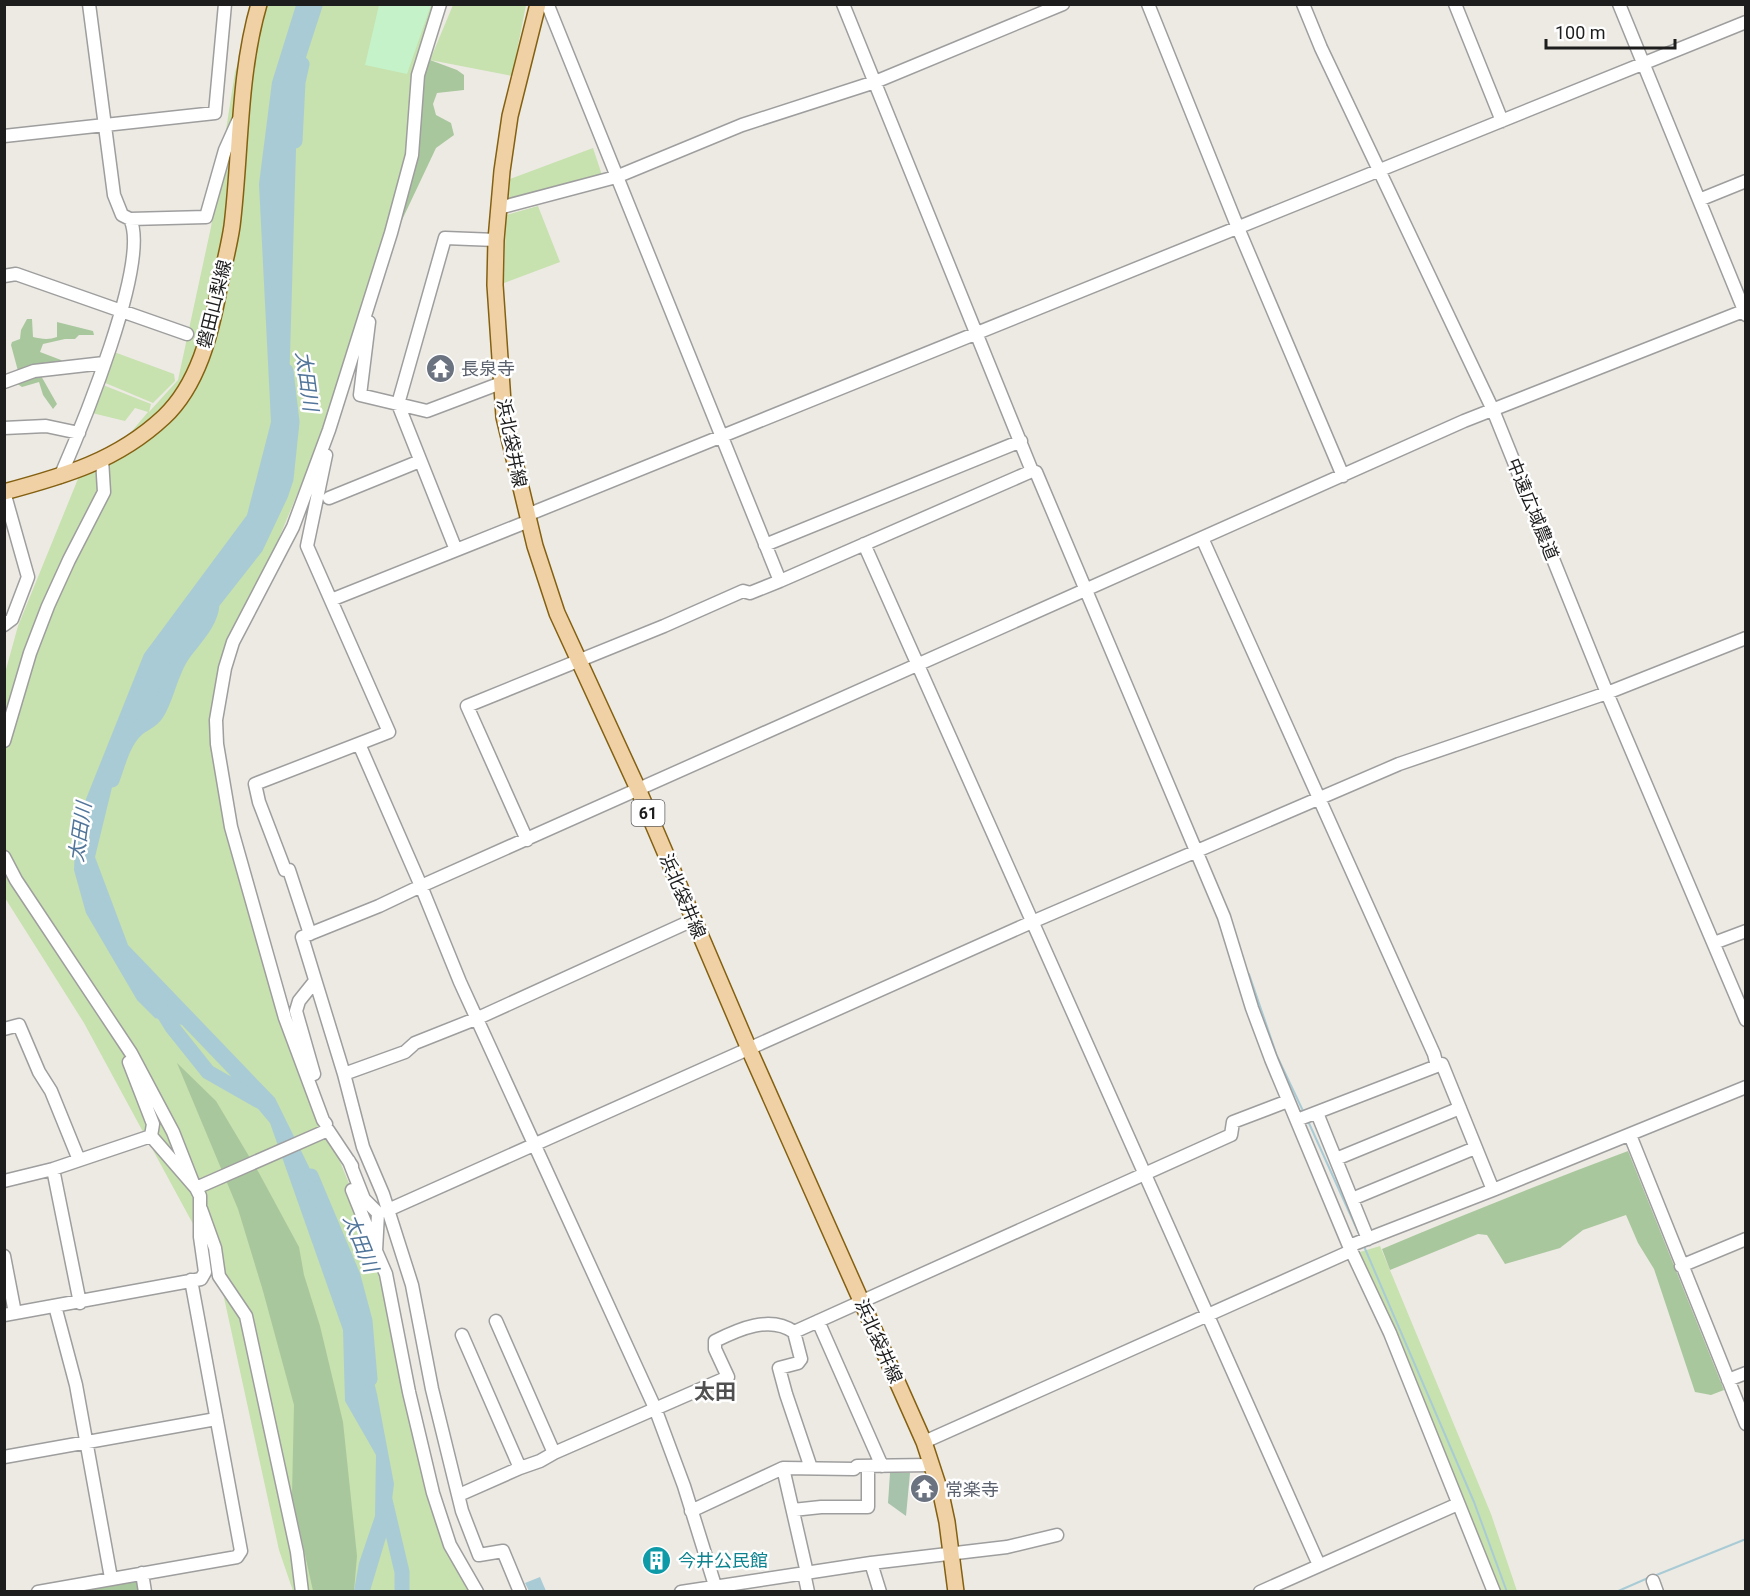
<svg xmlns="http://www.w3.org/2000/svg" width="1750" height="1596" viewBox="0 0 1750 1596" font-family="Roboto,'Noto Sans JP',sans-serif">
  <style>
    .grass { fill: #c7e1af }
    .forest { fill: #a9c79d }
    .cemetery { fill: #a8c3ac }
    .park { fill: #c5f2c9 }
    .water { fill: #a9cbd5 }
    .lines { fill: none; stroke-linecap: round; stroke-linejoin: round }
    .stream { stroke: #a9cbd5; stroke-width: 2 }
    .river { stroke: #a9cbd5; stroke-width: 15 }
    .minor-casing { stroke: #9e9e9e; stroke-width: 15 }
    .major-casing { stroke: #846011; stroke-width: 18 }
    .minor { stroke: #fff; stroke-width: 12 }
    .major { stroke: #f0d1a5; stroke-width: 15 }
    .labels { text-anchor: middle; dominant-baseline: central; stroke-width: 5; stroke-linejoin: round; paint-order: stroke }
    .shield { fill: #fff; stroke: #616161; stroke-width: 1.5 }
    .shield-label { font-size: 16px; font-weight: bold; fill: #1d1d1d }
    .street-label { font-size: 18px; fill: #1d1d1d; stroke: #fff }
    .worship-label { font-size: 18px; fill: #5b616d; stroke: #fff; text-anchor: start }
    .culture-label { font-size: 18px; fill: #0d838f; stroke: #fff; text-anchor: start }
    .water-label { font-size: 20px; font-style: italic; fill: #52759a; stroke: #fff }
    .quarter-label { font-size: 21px; font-weight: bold; fill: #505050; stroke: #fff }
  </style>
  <rect width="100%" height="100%" fill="#edeae4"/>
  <path class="grass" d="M257,5H442L418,75L411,162L343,384L225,668L217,739L231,827L323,1120L386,1274L454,1552L475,1591H293L279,1550L218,1270L84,1023L5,898V673L18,626L82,469L132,431L148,412L135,408L125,421L92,413L103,385L151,404L149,412L178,380L211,227L235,72Z
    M453,5H526L512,76L430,60Z
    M593,148L602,175L509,199L510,179Z
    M538,206L560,262L504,283L506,215Z
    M114,352L174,374L175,381L153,403L103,382Z
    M1380,1246L1491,1514L1517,1591H1497L1360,1252Z"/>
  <path class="forest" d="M430,60L457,70L464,75V90L437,93L433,104L436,115L451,123L454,135L436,148L402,220L397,221L420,67Z
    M27,319H32L33,337C41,339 49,340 57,337V322L93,331L94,335H79L75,339H65L43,344L40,352L61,360L70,368L40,374L57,404L53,409L43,395L39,382L22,387L16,383L18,371L11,345L12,342L20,339L21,330Z
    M177,1063L216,1101L259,1173L299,1247L304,1275L320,1326L343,1422L357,1556L354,1591H313L292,1495L294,1405L263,1291L238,1209Z
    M1628,1151L1724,1390L1711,1395L1695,1392L1654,1269L1638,1243L1626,1215L1583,1230L1560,1248L1505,1264L1487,1235L1478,1234L1390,1270L1382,1249C1463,1215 1545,1182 1628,1151Z
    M140,1578L143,1592H62Z"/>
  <path class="cemetery" d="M890,1473H910L906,1516L888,1503Z"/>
  <path class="park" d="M379,5H431L407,74L365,65Z"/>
  <path class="water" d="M296,5H323L298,82L289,389V449L281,494L256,547L212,603V609L173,671L162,703L150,723L137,729L124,751L116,771L95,857L128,945L275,1098L311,1171L349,1283L377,1394L394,1484L388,1531L370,1591H354L359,1563L375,1516L376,1455L345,1401L343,1330L270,1123L229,1074L182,1025L155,1018L137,1000L86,913L74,870L76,824L144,654L247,515L271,422L259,184L272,82Z
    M540,1577L546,1591H529L525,1583Z"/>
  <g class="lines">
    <path class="stream" d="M1249,974L1277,1056L1304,1113
      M1308,1121L1360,1236
      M1363,1244L1474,1502L1507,1592
      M1654,1576L1746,1539
      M1616,1592L1648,1578"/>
    <path class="river" d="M295,141L298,82L302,64
      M112,780C118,764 123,742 136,730C143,723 151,723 157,713C168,695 170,672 183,654C193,640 212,622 212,603L256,547L281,494L286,479L292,422L286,371
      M159,1006L172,1027L208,1072L259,1101
      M311,1176L353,1276L365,1321L370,1379
      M385,1500L402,1572V1592"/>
    <defs>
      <path id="minor" d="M89,4L114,195L122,215L130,219L206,217L225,150L238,121
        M843,4L1032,471L1036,472L1224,917L1252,1008L1271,1059L1349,1246L1390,1333L1494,1592
        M1148,4L1238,228L1343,476
        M1303,4L1321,48L1493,410L1607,693L1746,1020
        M1455,4L1502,121
        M1619,4L1746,315
        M549,8L780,581
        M4,136L215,113L225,4
        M1699,200L1746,181
        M499,208L616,177L742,125L875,82L1063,4
        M4,276L16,274L187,334
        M369,322L360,395L427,411L501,383
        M4,382L34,371L104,363
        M4,428L46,426L79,433
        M60,477C80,431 151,261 130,219
        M4,492L28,577L12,619L4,625
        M329,498L420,461
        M527,515L1746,22
        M1202,538L1434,1054L1437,1066
        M864,544L1319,1565
        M765,545L1021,441
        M456,550L398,404L445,238L496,240
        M331,600L529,521
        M4,741L30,653L48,606L69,560L104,492L102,459
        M359,744L421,886L460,982L655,1408L684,1486L717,1592
        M527,840L467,706L664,626L743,591L750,593L780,581L1032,471
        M4,857L16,880L131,1053L173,1132L193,1183
        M310,934L289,870H285L259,802L255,784L389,732L307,546L326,455
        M1714,943L1746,931
        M4,1029L19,1025L39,1072L51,1091L79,1160
        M129,1062L153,1124L151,1136
        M314,1074L296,1011L299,1001L315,981
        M344,1074L405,1052L415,1043L478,1018L693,920
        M1317,1113L1368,1239
        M1297,1120L1442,1064L1493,1190
        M326,1124L323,1120L285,1018L231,827L217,744L216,720L225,668L233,642L293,527L329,430L391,233L412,155L418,75L440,4
        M1630,1135L1746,1424
        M151,1136L196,1188L328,1130L352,1166
        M1336,1159L1460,1108
        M349,1161L364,1199L378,1213L376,1251L386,1274L409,1392L433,1493L450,1545L477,1592
        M53,1169L80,1303
        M4,1181L53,1169L151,1136
        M352,1190L375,1247
        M1352,1199L1475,1148
        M201,1209L215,1248L219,1276L246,1316L297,1552L302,1592
        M388,1210L1032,922L1399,764L1607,693L1746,638
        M1349,1246L1493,1190L1746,1087
        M4,1256L15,1313
        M1681,1266L1746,1239
        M55,1306L76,1385L111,1578
        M4,1315L201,1279L205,1272L200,1237V1196L196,1188
        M496,1321L554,1453
        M818,1321L882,1466
        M794,1332L1231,1135L1233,1122L1288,1101
        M462,1335L520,1468
        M1728,1380L1746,1373
        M924,1442L1351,1251
        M4,1457L216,1419
        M783,1468L807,1573
        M459,1495L520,1468L540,1461L554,1453L728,1377L715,1349V1341C739,1329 770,1315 794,1332L801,1359L798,1363L779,1368L786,1394L811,1468
        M793,1510L821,1507H868V1466
        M691,1511L783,1468L854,1469L857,1466L932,1465
        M871,1563L880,1592
        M142,1573L145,1592
        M804,1573L808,1592
        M1653,1581L1657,1592
        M38,1592L237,1557L241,1551L191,1280
        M520,1592L503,1551L479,1555L462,1511L432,1389L412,1285L383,1194L363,1147L344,1074L302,937L379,906L421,886L1464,421L1746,310
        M681,1592L871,1563L1007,1547L1057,1535
        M1260,1592L1458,1504"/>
      <path id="major" d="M538,4L510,116L502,171L496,240L495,285L504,417L535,546L557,613L638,789L749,1049L924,1442L941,1494L947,1522L956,1592
        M4,492C64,476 117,461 164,417C198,385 211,333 219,289C223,268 229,247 232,226C241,153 238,76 259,4"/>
    </defs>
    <use href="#minor" class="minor-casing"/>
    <use href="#major" class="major-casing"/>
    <use href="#minor" class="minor"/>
    <use href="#major" class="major"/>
  </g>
  <defs>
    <symbol id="temple-disc" viewBox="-11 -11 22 22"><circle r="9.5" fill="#6b7280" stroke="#fff"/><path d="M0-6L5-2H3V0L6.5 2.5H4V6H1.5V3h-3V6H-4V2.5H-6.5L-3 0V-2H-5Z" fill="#fff"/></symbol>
    <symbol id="building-disc" viewBox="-11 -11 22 22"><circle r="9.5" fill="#0f9aa8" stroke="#fff"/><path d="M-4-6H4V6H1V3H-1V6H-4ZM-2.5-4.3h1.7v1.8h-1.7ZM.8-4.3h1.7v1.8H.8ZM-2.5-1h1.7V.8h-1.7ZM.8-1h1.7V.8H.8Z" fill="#fff"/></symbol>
  </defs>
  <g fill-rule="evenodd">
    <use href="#temple-disc" x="424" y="352" width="33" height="33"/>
    <use href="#temple-disc" x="908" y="1472" width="33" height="33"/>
    <use href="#building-disc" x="640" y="1544" width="33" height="33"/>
  </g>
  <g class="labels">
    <rect class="shield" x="631.5" y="800" width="33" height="26" rx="4.5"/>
    <g class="shield-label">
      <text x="648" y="813">61</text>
    </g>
    <g class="street-label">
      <text transform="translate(214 304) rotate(-76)">磐田山梨線</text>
      <text transform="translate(512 443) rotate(79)">浜北袋井線</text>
      <text transform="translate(1533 509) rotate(68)">中遠広域農道</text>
      <text transform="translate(683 896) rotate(67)">浜北袋井線</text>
      <text transform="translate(879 1341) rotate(66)">浜北袋井線</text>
    </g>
    <g class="worship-label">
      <text x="461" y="368">長泉寺</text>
      <text x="945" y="1489">常楽寺</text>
    </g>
    <g class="culture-label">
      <text x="678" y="1560">今井公民館</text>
    </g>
    <g class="water-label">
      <text transform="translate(307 381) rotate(82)">太田川</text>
      <text transform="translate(80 832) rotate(-82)">太田川</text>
      <text transform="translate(361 1243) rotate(68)">太田川</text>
    </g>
    <g class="quarter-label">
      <text x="715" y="1392">太田</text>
    </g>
  </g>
  <rect width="1750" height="1596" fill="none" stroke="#1d1d1d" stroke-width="12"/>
  <path d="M1546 39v9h129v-9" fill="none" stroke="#1d1d1d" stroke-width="3"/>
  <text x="1555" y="39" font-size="18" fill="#1d1d1d" stroke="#ffffff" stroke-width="4.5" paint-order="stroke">100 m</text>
</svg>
